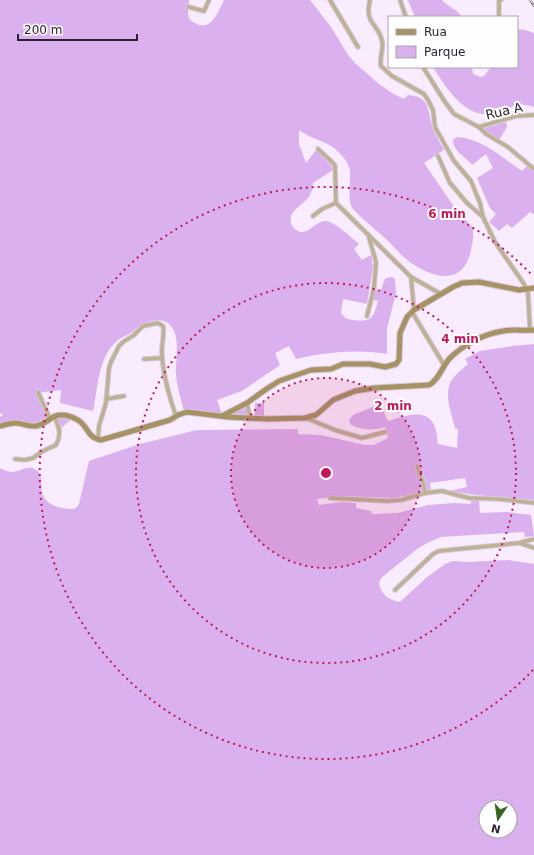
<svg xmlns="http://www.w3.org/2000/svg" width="534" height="855" viewBox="0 0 534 855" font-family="'DejaVu Sans',sans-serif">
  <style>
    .green { fill: #dab0ef; fill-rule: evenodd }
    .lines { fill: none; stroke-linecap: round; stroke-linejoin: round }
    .street-casing { stroke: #d4c8da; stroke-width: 5.5 }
    .secondary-casing { stroke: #d4c8da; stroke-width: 7 }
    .street { stroke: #bfb193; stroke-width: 3.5 }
    .secondary { stroke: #a79264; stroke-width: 5 }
    .rail-casing { stroke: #968c9b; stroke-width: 2.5 }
    .rail { stroke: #fefefe; stroke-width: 1; stroke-dasharray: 3; stroke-linecap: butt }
    .ring { fill: none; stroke: #c2185b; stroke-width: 2; stroke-dasharray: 2 4 }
    .labels { text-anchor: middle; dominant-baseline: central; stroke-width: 4; stroke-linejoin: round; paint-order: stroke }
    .street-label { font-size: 13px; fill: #2b232f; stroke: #fefefe }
    .centre { fill: #c2185b; stroke: #fefefe; stroke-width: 2 }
    .ring-label { font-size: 12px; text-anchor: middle; font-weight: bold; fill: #c2185b; stroke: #fefefe; stroke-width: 4; stroke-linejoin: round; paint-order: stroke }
  </style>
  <rect width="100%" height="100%" fill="#f9ecff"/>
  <path class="green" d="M0,0H189L188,13L189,19C209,36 217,15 224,0H310L331,27L348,55L356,64L379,84L392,93L404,99L408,95C432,96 427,114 434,131C437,138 441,144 444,150L424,163L455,208L473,228C474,240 471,254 466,264C453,286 425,273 410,262C401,256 394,246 386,239C375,229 362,219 352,208C347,196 351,183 350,171C349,165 346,161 343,157C329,139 315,142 299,130V144L306,163L316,150L330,163L333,170L313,183C312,187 312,192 310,195C304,206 288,209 291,224C304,244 314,220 326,221C335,222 352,238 359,244L354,249L362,260L371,255L373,267L367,304L343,299L341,313C344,318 349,320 354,320C372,323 374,316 378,301L373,300L374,289L381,290L384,281L386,278L392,277L395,279L396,293L387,328V354C354,349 328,352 296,359L289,346L275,353L280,365L242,391L217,400L222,414L192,410L184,411C181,399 177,387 176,375C175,362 180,340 173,329C169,321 160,319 152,321C143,323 138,328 131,333C127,335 122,337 118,340C98,356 98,388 93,411L60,403L61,390L37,393L47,416C34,428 31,422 16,421C11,420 5,423 0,424V417L3,415L2,413L0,414Z
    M408,0H442C448,7 457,9 462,17H415Z
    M517,29L525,30L534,33V107C514,101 516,107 499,112C467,123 447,89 433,67H472L473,74L480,77L484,76L491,67H517Z
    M506,122L507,127L499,140L484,131L483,129L486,128Z
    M457,137C481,138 503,158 522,171L527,166L534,170V214L530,212L512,228L507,224L499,231L489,222L496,214L490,208L477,178L493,168L486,154L472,165C466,157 453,151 453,140Z
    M534,344V500L476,495L450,491L467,487L465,478L430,483L431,491H426L423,478L418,464L415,466L424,492L394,498L341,496L317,499L319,505L341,502L356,503V508L371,511L372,514L398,513L428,505L455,503L471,504V501H479L480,513L506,512L531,515L534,536L525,537L524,532L441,537L427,543L417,549L381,578L379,583C380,593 389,601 400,602L426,578L445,564L453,561L467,562L508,560L534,564V855H0V468C4,470 8,472 12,472C21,472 27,464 36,470C44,475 40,485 42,493C46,506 62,509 73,509L76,508L79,504L89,461L140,444L197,430L298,429V434L321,435L365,445H374L388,438L385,427C374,431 362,430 351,425L349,420L353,415L380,404L388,421C402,417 426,407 434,425C437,431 437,438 438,444L457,448L458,429L455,428C451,412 442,391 454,377C458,372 464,368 468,364L465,359L480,351L513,346ZM486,807H510V831H486Z
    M255,403H264V416H255Z
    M246,404L249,417L226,415Z
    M55,417L73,418L61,428Z"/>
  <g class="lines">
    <defs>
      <path id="street" d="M330,0L358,47
        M370,0C364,25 378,22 382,41C384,50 379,58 381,66L392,76L424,94L428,100L433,110L435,127L454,161L471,181L480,203L483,217
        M400,0L406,17
        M189,7L204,11L209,0
        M499,17V1L501,0
        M423,67L445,102L454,114L479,127L486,134L508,147L534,169
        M479,127L516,116L534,115
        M318,149L333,163L335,166L336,203L411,277L441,294
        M438,156L450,183L467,203L483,217L495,242L524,284L528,293L530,330
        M313,216L322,209L336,203
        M411,277L414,310
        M412,312L444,365
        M367,316L374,288L376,262L369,238
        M144,359L162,358
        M38,392L50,419
        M106,399L124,396
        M247,403L250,418
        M306,418L335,430L362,438L385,432
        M98,439L99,426L106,403L109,368L111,362L119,346L123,342L134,335L143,326L158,323L163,326C165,335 161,345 162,354C163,376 169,396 176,416
        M15,459L25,460L33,458L43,451L56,445C62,434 59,427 54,416
        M417,466L423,482L425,493
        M330,498L388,501L401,500L425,493L442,491L469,498L499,499L534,503
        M520,543L534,548
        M395,590L433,554L439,551L519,543L534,539"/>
      <path id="secondary" d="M222,416L247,403L265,390L279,381L311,370L331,369L343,364H370L385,367L396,364L399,360L400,333L407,317L414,310L453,287L462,283L479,282L519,290L534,288
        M0,426C5,425 10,423 15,423C22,423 29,427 36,426C42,425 45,422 50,419C58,413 68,415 76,419C89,425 86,438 101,440L170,420L178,415L187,412L228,417L268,419L305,418L316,415L333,400L355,391L374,388L429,385C438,381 442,367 449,359C463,345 483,334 503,331C513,329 524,331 534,330"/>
    </defs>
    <use href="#street" class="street-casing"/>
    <use href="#secondary" class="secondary-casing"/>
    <use href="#street" class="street"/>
    <use href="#secondary" class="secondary"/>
    <defs>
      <path id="rail" d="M530,0L534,6"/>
    </defs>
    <use href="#rail" class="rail-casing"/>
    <use href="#rail" class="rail"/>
  </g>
  <circle cx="326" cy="473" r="95" fill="#c2185b" fill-opacity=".12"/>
  <g class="ring">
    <circle cx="326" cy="473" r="95"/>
    <circle cx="326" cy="473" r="190"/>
    <path d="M533 670A286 286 0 1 1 533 276"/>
  </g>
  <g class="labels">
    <g class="street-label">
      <text transform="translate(504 111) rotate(-13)">Rua A</text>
    </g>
  </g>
  <circle cx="326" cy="473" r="6" class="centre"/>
  <g class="ring-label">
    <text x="447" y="218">6 min</text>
    <text x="460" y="343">4 min</text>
    <text x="393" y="410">2 min</text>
  </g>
  <rect x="388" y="16" width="130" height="52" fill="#fefefe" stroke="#aaa6ab"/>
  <rect x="396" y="29" width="20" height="6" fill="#a79264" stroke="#aaa6ab"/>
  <text x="424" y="36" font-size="12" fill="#2b232f">Rua</text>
  <rect x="396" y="46" width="20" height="12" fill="#dab0ef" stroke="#aaa6ab"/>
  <text x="424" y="56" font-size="12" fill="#2b232f">Parque</text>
  <g transform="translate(498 819) rotate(193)"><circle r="19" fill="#fefefe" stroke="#aaa6ab"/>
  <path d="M0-3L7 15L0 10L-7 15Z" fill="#3a6522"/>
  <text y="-6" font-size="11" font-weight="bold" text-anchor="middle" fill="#2b232f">N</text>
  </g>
  <path d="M18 34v6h119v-6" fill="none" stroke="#2b232f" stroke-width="2"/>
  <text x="24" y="34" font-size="12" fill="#2b232f" stroke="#fefefe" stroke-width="3" paint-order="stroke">200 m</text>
</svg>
